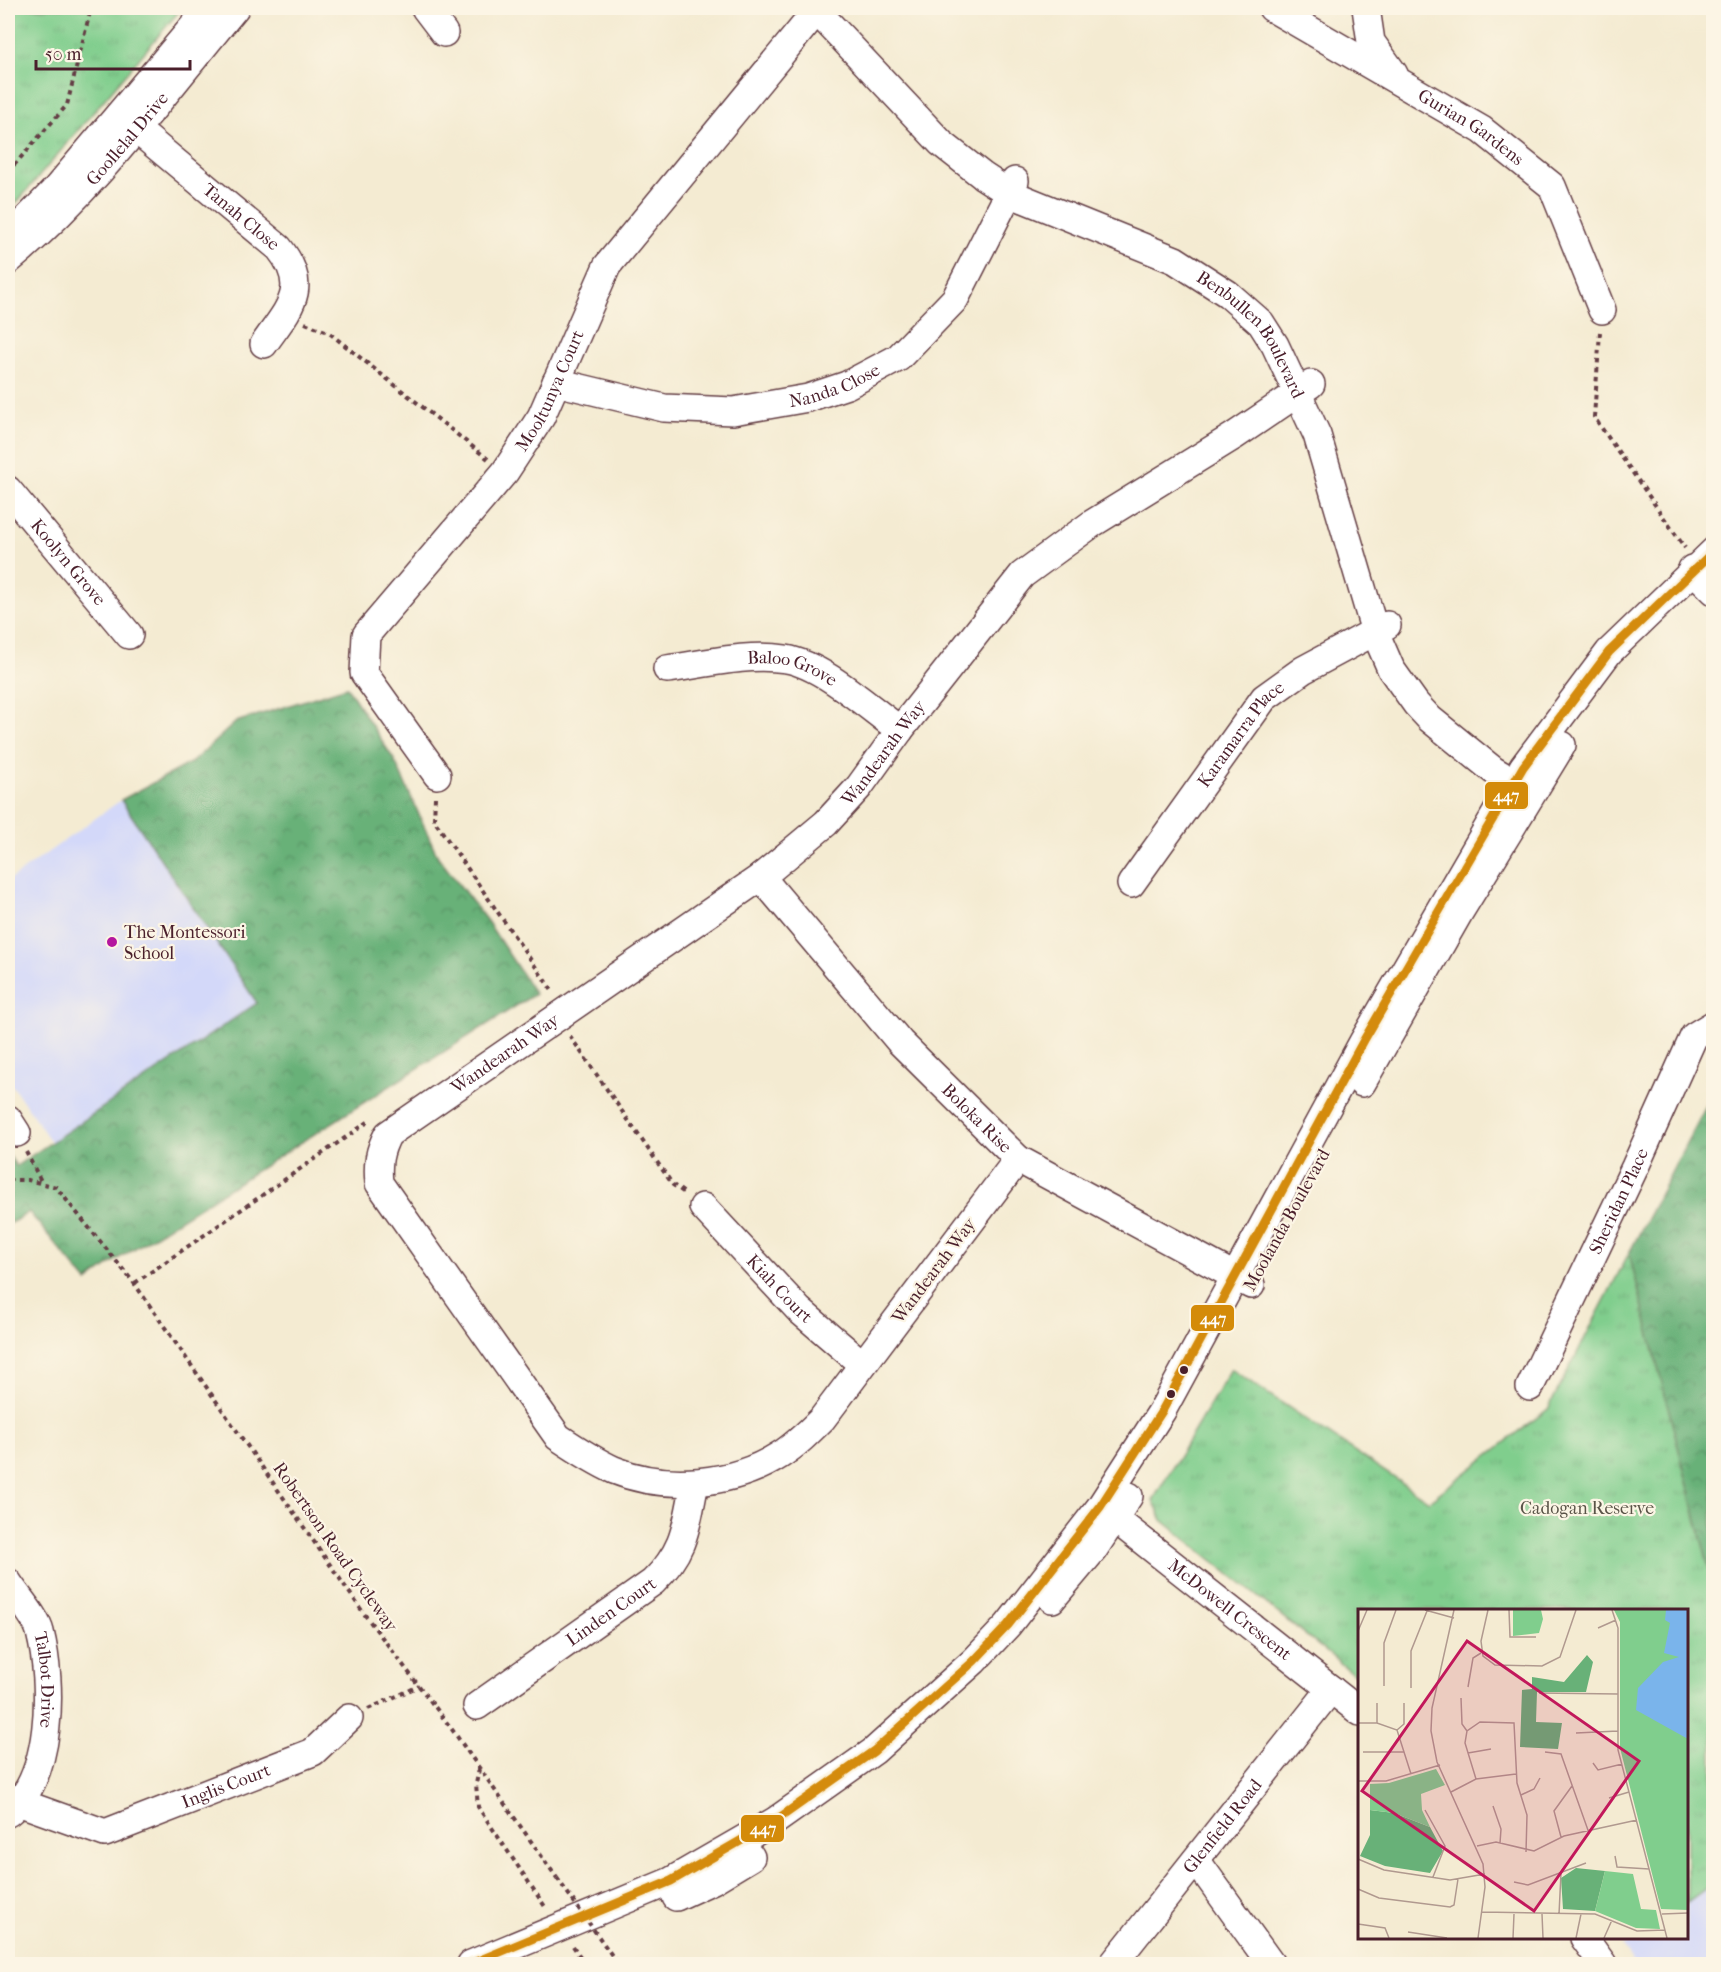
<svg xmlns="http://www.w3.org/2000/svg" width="1721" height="1972" viewBox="0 0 1721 1972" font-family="'IM FELL French Canon',serif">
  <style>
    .built { fill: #d3d8f9 }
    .forest { fill: url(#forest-crowns); stroke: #596852; stroke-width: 1.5 }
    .park { fill: url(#park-tufts); stroke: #65765c; stroke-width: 1.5 }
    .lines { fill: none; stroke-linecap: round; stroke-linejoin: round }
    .minor-casing { stroke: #643e44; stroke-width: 30 }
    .path { stroke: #643e44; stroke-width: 4; stroke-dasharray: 4.5 4.5; stroke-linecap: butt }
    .minor { stroke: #fff; stroke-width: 27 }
    .path-bridge { stroke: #643e44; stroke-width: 4; stroke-dasharray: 4.5 4.5; stroke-linecap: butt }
    .bus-1-casing { stroke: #fcf5e5; stroke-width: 14 }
    .bus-1 { stroke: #d48b09; stroke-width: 9 }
    .poi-dot { fill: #b5179e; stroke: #fcf5e5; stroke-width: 2 }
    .bus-dot { fill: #4a1f2b; stroke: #fcf5e5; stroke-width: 2 }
    .labels { text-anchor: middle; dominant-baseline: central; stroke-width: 4.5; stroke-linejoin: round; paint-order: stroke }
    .street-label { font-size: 18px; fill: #4a1f2b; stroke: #fcf5e5 }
    .poi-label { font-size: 18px; fill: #4a1f2b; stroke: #fcf5e5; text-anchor: start }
    .park-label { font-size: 18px; fill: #5a5448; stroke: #fcf5e5 }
    .inset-road { fill: none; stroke: #b0998f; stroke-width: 1.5 }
    .view { fill: #c2185b; fill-opacity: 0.15; stroke: #c2185b; stroke-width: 3 }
    .inset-edge { fill: none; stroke: #4a1f2b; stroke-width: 3 }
    .line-badge { stroke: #fcf5e5; stroke-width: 2 }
    .badge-label { font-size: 16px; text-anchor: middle; font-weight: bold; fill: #fff }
  </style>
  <defs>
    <pattern id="forest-crowns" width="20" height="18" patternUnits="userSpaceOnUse" patternTransform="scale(1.5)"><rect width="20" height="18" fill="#68b178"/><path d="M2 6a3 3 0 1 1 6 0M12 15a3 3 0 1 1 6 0" fill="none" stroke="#588f63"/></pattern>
    <pattern id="park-tufts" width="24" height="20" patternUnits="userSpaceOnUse" patternTransform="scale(1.5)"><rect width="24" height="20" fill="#80ce8d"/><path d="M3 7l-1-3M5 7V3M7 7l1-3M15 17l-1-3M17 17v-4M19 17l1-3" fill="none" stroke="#70b07a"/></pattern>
  </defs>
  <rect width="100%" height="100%" fill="#fcf5e5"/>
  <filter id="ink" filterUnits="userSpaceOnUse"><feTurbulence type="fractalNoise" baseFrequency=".0167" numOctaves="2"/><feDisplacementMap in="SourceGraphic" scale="12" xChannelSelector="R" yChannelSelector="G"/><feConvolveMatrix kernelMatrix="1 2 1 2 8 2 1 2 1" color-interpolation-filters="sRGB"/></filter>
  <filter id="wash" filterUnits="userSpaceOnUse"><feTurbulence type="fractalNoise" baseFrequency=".008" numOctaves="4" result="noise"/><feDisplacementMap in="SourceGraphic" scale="24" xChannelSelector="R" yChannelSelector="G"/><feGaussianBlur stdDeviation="1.35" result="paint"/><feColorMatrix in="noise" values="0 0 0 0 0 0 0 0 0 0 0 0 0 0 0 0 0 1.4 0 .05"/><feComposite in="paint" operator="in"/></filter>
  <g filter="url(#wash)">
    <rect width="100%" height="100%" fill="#f4ebd2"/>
    <path class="built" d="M121,800L257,1003L51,1142L8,1079V881Z
      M1713,1883V1964H1634L1622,1947L1636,1938H1686L1687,1902Z"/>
    <path class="forest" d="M347,687L395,761L438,857L487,921L535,994L116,1260L87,1282L29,1212L8,1225V1154L16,1166L257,1003L121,800L192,762L236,722Z
      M1713,1093V1585L1629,1253Z"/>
    <path class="park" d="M8,8H182L8,213Z
      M1629,1253L1713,1585V1883L1687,1902L1686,1610H1360L1359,1678L1162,1520L1153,1500L1231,1369L1429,1501L1548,1409Z"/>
  </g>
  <g filter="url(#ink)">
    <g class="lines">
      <defs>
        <g id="minor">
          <path d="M425,8L444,33"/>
          <path id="s1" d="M814,8L941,143L983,176L1009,193L1175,260L1228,294L1261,323L1275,345L1317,435L1375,632L1391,669L1416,704L1430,719L1493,770L1530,792"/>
          <path id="s2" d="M1272,8L1482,130L1552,186L1602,310"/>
          <path d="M1366,8L1371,42L1394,74"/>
          <path id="s3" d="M119,115L279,248C311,288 289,308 264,344"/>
          <path d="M21,225L56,189L209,8"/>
          <path id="s4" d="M8,261C95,189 163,94 235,8"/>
          <path id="s5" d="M556,382L664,408L733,411L808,398L847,385L898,358L955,299L1015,181"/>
          <path id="s6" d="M8,490L129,635"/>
          <path d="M1692,569L1714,591"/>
          <path id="s7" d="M667,669C705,664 747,653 786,659C823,665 869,708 900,730"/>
          <path id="s8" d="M437,775L364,673L366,635L505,472L541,417L607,266L819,8"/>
          <path id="s9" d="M761,877L900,1042L1018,1159L1251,1285"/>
          <path id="s10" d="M1131,884L1264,698L1303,670L1387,625"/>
          <path d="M1362,1083L1459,913L1562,745"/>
          <path d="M8,1119L17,1133"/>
          <path id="s11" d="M1018,1159L822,1419C809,1432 796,1445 780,1455C733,1485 666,1491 614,1470C594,1461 576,1449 558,1437L379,1183C377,1164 379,1151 388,1134L761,877L826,823L859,787L900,730L1022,575L1093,523L1234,436L1311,384"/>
          <path id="s12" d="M703,1207L799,1310L862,1364"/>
          <path id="s13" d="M1530,1387L1635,1167L1694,1036L1714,1024"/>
          <path id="s14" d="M1101,1508L1360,1712"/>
          <path id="s15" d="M8,1582C16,1595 37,1618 40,1632C53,1684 53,1778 8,1813"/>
          <path d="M1052,1599L1094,1549L1129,1496"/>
          <path id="s16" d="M477,1706L653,1582C686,1550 686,1526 695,1483"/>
          <path id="s17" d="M21,1803L105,1833L313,1752L349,1718"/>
          <path d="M1196,1860L1271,1964"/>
          <path d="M676,1897L713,1880L751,1857"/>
          <path d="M1584,1938L1603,1964"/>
          <path d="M471,1964L671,1881L775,1821L874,1751L974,1661L1008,1625L1100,1507L1162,1411L1364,1040L1523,767L1609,652L1714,551"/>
          <path id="s18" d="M1113,1964L1331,1689"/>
        </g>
      </defs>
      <use href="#minor" class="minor-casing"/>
      <path class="path" d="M8,172L67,105L91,8
        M305,323L328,332L488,459
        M1600,332L1594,417L1685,548
        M435,797L434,820L553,992
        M570,1036L673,1185L686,1194
        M26,1152L42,1183
        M8,1180H28L56,1187L134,1283L365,1615L451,1728L557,1878
        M135,1283L368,1122
        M368,1709L419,1686
        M479,1769L476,1784L478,1807L546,1908
        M573,1946L585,1964"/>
      <use href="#minor" class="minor"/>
      <path class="path-bridge" d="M557,1878L618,1964"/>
      <defs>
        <path id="bus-1" d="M471,1964L671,1881L775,1821L874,1751L974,1661L1008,1625L1100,1507L1162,1411L1364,1040L1523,767L1609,652L1714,551"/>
      </defs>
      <use href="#bus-1" class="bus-1-casing"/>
      <use href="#bus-1" class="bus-1"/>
    </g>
  </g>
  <circle class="poi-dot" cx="112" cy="942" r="6"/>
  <g class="bus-dot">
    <circle cx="1184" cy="1370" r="5"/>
    <circle cx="1171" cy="1394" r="5"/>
  </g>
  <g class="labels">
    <g class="street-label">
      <text stroke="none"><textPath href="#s2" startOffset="232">Gurian Gardens</textPath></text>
      <text stroke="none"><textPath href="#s4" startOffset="171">Goollelal Drive</textPath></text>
      <text stroke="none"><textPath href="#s3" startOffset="159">Tanah Close</textPath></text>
      <text stroke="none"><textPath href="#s1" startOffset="558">Benbullen Boulevard</textPath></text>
      <text stroke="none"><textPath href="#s5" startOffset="285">Nanda Close</textPath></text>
      <text stroke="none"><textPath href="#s8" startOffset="471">Mooltunya Court</textPath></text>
      <text stroke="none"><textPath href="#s6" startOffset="94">Koolyn Grove</textPath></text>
      <text stroke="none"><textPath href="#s7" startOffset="128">Baloo Grove</textPath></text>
      <text stroke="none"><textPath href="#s10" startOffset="186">Karamarra Place</textPath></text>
      <text stroke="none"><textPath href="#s11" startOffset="1608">Wandearah Way</textPath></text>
      <text stroke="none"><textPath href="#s11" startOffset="1122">Wandearah Way</textPath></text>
      <text stroke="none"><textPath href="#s9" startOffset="324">Boloka Rise</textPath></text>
      <text stroke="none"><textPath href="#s13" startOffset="206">Sheridan Place</textPath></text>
      <text transform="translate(1287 1220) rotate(-61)">Moolanda Boulevard</text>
      <text transform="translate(934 1271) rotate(-53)">Wandearah Way</text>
      <text stroke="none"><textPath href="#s12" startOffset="112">Kiah Court</textPath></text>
      <text transform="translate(335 1547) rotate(55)">Robertson Road Cycleway</text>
      <text stroke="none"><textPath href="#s14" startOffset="164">McDowell Crescent</textPath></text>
      <text stroke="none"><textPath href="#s16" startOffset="164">Linden Court</textPath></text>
      <text stroke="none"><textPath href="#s15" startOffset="108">Talbot Drive</textPath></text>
      <text stroke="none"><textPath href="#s17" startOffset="219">Inglis Court</textPath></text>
      <text stroke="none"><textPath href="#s18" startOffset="176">Glenfield Road</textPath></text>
    </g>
    <g class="poi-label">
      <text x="124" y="932">The Montessori<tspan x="124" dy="21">School</tspan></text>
    </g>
    <g class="park-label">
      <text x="1587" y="1508">Cadogan Reserve</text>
    </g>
  </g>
  <g transform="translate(1358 1609)">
    <rect width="330" height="330" fill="#f4ebd2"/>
    <path d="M229,46L235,53L228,83H179L178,113L204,114L200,140L162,138L164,81L174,80V68L206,73ZM12,201L36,204L72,218L85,242L72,264L27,257L2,247L12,226ZM218,259L247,262L237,302L205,300L203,269Z" fill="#68b178"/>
    <path d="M155,1H183L185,10L181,24L155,27ZM256,1H330V301L303,300L262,139V13ZM78,160L87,176L63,185L64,201L72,218L36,204L12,201V175L31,174ZM247,262L275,265L283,300L298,301L302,320L278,319L237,302Z" fill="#80ce8d"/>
    <path d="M308,1H330V130L278,101L280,79L305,53L321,48L306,44L312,14L307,11Z" fill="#7ab4eb"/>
    <path class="inset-road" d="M67,1L96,9M96,1L74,99L73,122L79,153L125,255L127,278L120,329M130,1L123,32L125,47L137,56L184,57L202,48L218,1M151,1L152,28H178M254,1L260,19V141L309,329M240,19L258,11M0,22L9,1M26,77V34L38,1M110,78L115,49L123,44M53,79V42L69,2M181,84L260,85M103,89L104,115L109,122M19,94V114M0,114H19L39,121L53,165M39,121L46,115V94M218,124L260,122M5,143H46M187,143L203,145L231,224M110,144L133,140M235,154L240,161L264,155M118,170L107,134L109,122L122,113L156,114L159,174L169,206L168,243M0,172H28L82,156M93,183L118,170L158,165M163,186L176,180L182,169M251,189L271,183M135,197L143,220L142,234M67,201L87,237L75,268M203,228L196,202L214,177M119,237L138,233L176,242L206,227L279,211M257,247L259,258L291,260M0,250L26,261L92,271L127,265M156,273L170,276L228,254M0,280L21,289L92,298L96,296L100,270M124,303L237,305L279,322L307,321M184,305L185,329M201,305L203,264M304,305L330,304M0,315L27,319L31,329M50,323L89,329M155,329L156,305M218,329L223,305M246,329L254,311"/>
    <path class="view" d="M109,32L281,152L176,302L4,182Z"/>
    <rect width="330" height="330" class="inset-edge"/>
  </g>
  <g class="line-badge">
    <rect x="1484" y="781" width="45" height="29" rx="6" fill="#d48b09"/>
    <rect x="1190" y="1304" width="45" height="28" rx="6" fill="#d48b09"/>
    <rect x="740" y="1814" width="45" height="29" rx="6" fill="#d48b09"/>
  </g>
  <g class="badge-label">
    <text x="1506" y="801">447</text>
    <text x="1213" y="1324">447</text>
    <text x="763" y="1834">447</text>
  </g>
  <rect width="1721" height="1972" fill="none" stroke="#fcf5e5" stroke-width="30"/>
  <path d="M36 60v9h154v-9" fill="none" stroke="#4a1f2b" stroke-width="3"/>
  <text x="45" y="60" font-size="18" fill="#4a1f2b" stroke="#fcf5e5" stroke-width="4.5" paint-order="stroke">50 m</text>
</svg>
